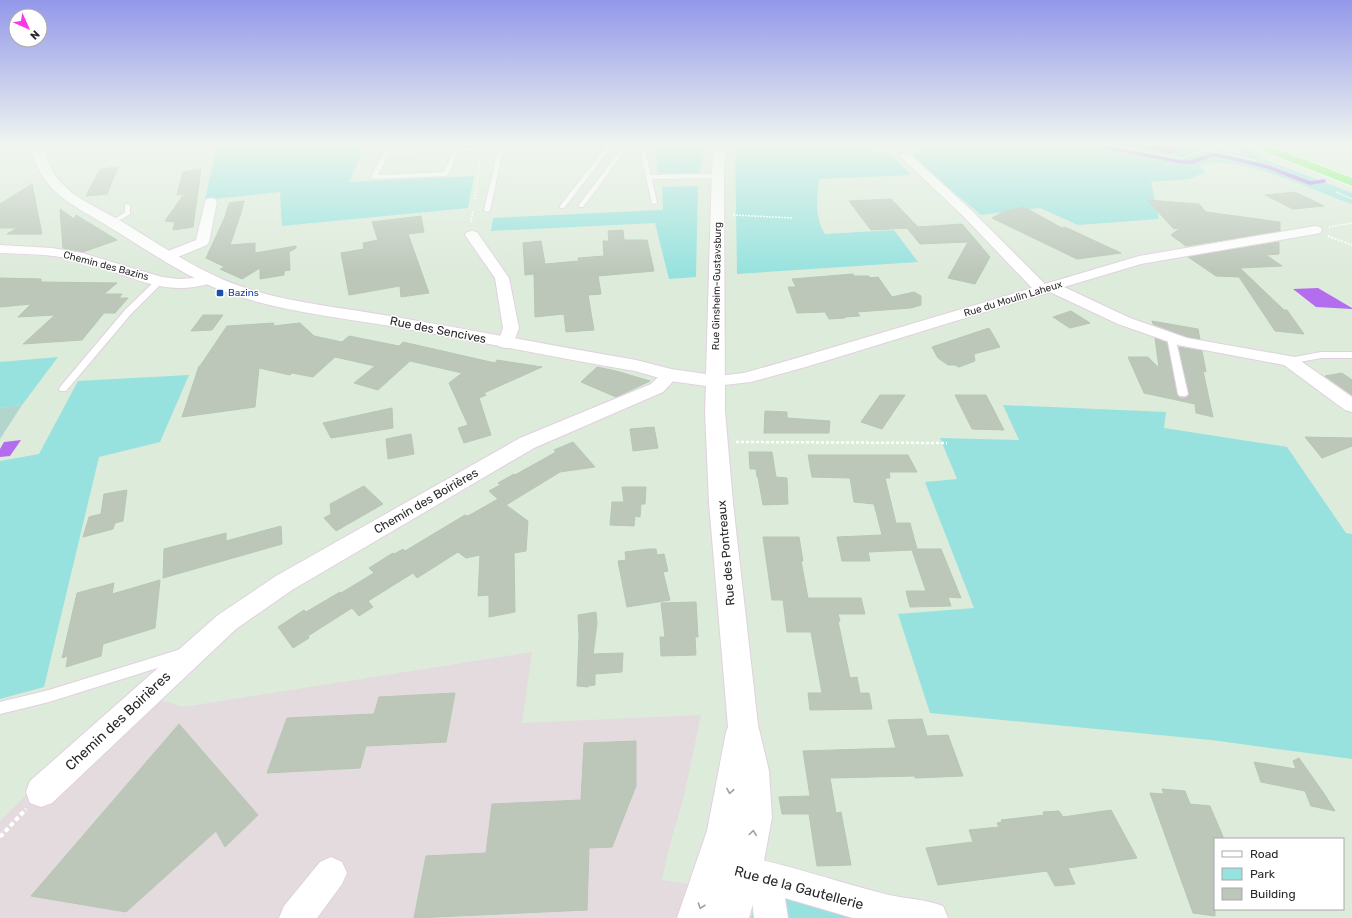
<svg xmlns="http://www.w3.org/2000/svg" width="1352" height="918" viewBox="0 0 1352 918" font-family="Rubik,sans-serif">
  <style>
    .industrial { fill: #e4dbdf }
    .green { fill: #97e2de }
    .cemetery { fill: #b2d5ce }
    .water { fill: #b46dee }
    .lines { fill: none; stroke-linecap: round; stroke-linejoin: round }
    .stream { stroke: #b46dee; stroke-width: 3.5 }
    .building { fill: #bcc7ba; stroke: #b6c7b4 }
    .service-casing { stroke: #e2d0e0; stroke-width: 2 }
    .minor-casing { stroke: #e2d0e0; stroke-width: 2 }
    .tertiary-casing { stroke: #e2d0e0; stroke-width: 2 }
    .trunk-casing { stroke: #fff; stroke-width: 2 }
    .path-far3 { stroke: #fff; stroke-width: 1.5; stroke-dasharray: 2 1; stroke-linecap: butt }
    .path-far2 { stroke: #fff; stroke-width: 2; stroke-dasharray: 2 1.5; stroke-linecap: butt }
    .path-far1 { stroke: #fff; stroke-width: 2.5; stroke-dasharray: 3 2; stroke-linecap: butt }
    .path { stroke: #fff; stroke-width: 4; stroke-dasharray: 4.5 3; stroke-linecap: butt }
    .service { fill: #fff; fill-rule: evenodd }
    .minor { fill: #fff; fill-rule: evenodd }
    .tertiary { fill: #fff; fill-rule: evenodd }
    .trunk { fill: #70f75a; fill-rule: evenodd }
    .oneway { stroke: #9f9f9f }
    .transit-dot { fill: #1a4fb4; stroke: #fff; stroke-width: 1.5 }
    .labels { text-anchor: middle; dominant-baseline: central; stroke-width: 3; stroke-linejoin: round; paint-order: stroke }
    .far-street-label { font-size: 10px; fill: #292929; stroke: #fff }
    .far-transit-label { font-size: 10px; fill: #164399; stroke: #fff; text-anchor: start }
    .street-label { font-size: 12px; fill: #292929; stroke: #fff }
    .near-street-label { font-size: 14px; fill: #292929; stroke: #fff }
  </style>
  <rect width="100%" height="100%" fill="#ddebdb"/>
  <path class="industrial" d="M532,652L522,723L701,715L683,800L669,848L662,880L759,894L751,918H0V821L132,691L183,707Z"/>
  <path class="green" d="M217,144H368L363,150L349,182L474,176L468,208L282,226L280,192L205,200Z
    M654,144H706L700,173H658Z
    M735,144H863L873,151L890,153L911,175L819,179C817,198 814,217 825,234L894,230L918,262L737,274Z
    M940,144H1122L1173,153L1174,146L1160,144H1237L1263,155L1258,157L1352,193V204C1316,192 1234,151 1199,166L1206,172L1189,179L1151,182L1159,219L1078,225L1040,208L981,215L932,174L911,153L943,146Z
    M698,186L696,277L669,279L655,223L491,231L493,218L663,210L662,187Z
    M58,357L22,405L0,408V362Z
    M189,375L160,442L99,457L44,687L0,699V461L39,454L78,381Z
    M1003,405L1166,412L1164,428L1287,447L1346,533L1352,534V759L1211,740L930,713L898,614L974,608L925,482L957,479L940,438L1019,440Z
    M759,894L791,899L878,918H751Z"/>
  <path class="cemetery" d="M22,405L0,439V408Z"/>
  <path class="water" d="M1122,144C1140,144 1164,140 1179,150L1173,153H1167Z
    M1318,288L1352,308V309L1316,307L1293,289Z
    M21,440L10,456L0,457V449L4,442Z"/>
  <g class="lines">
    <path class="stream" d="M1090,144L1182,162H1192L1212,155L1223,156L1268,167L1310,183L1324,181"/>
  </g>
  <path class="building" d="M118,167L107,194L86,196L100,169Z
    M201,169L193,227L173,230L175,222L165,221L184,194L177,195L183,172Z
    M32,184L42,234H7L17,228H0V204Z
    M1295,192L1324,206L1293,209L1265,195Z
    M891,199L918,227L962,224L990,257L975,284L948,278L968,242L920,244L907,228L871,230L849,201Z
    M1147,200L1199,204L1206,212L1280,222V231L1186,246L1171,235L1179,229L1178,228L1174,229Z
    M244,201L241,213L230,245L255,243V253L296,246V248L289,252L290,270L284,271V275L260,279V268L242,279L220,269L225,267L206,258L225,217L229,203Z
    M1024,207L1062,228L1065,227L1121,253L1077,259L992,218L1005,211Z
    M60,209L74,219L76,215L117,240L83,252L63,248Z
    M421,216L424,232L408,234L429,293L401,297L400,286L349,295L341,253L364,249L363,243L378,240L372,222Z
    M623,230L624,240H647L654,271L598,276L601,294L588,295L594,330L566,332L564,314L535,317L534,274L525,275L523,243L541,241L545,264L579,261L578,258L604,256L603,241H609L608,231Z
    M1279,242V254L1266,255L1282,266L1240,268L1284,310H1287L1304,334L1275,331L1239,277L1216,276L1188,257Z
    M853,274L854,276H869L870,278L878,277L892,297L914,292L921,296V305L911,308L857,312L860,316L845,317V318L829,319L825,312L797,313L788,287H796L792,279Z
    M0,278L41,279V282L117,283L104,294H122L119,298H128L115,313H104L82,340L23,344L55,315L18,317L31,304L0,307Z
    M1071,311L1090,323L1070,328L1053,317Z
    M203,315H223L212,330L191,331Z
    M1152,321L1198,329L1200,339L1187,337L1153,324Z
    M274,323L273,326L300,323L314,336L342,342L349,336L399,346L403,342L495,363L497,360L542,367L484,393L486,395L479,398L491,435L464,443L458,428L468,425L449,383L462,373L410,361L378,390L354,383L375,366L335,357L313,377L292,373L290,375L259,368L255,407L182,417L199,366H200L227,326Z
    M989,328L1000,347L974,354L975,361L959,367L955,365H948L938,358L932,347Z
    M1155,338L1167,343L1177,394L1180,398H1186L1189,394L1179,347L1202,351L1206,372L1203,371L1213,417L1196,413L1195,404L1144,393L1128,357H1148L1159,368Z
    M597,367L616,371L650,381L616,397L581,382Z
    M1342,373L1352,380V395L1325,376Z
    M880,395H905L882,429L861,422Z
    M955,395H986L1004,430L972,429Z
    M392,408L393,428L331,438L323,423Z
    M765,411L787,412V418L830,421L829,433H764Z
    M654,427L658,448L633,451L630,429Z
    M411,434L414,454L388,459L386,439Z
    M1305,437L1352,438V446L1322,458Z
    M573,442L595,467L560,472L506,505L528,521L526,551L514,553L515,612L489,617V595L478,596L480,555L466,558L458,552L417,578L413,573L368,601L373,607L359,616L352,608L308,636L309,638L293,648L278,627L304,610L306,612L340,592L341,593L374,573L369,568L393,553L394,554L403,549L405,551L465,515L468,516L498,499L500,501L489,491L500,485L498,483L514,474L515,475L556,452L554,450Z
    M749,452H772L776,477L787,478L788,504L763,505L758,477H757L756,469H750Z
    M808,455H908L917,472H889L890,478H885L896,523H910L917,549H941L961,598L948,597L951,606L910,607L906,591H926L912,550L868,552L870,561H842L837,537L882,535L874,504L854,502L850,478L812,477Z
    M364,486L383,504L336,531L324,518L331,514L330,504Z
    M622,487H646L645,504H641L640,517L635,516L634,526L610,525L612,502H624Z
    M127,490L123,521L115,523L113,529L83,537L89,517L101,514L104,494Z
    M281,526L282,544L163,578L164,549L226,533V541Z
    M763,537H799L803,561H801L808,598H861L865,614H838L840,621H838L850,678L857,677L860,693H869L872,709L810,710L808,693H822L811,632H787L783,600H772Z
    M649,549H656L657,555L664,554L668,571L663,572L670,600L627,607L618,561L626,560L625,552Z
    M160,580L155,628L103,644L101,656L66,667L68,656L62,658L77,593L114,583L112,594Z
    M696,602L698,637H695L696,655L661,656L660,637H665L661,603Z
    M596,612L597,623L593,654L623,653L622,672L595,674V685L588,686V687L577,686L579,636L578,615Z
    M455,693L446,742L366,746L360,768L267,773L287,718L374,714L379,697Z
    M922,719L927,736L948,735L963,776L915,778V776L830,778L836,813L841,812L851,865L817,866L809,814H782L779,797L810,796L803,751L896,748L888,720Z
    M179,724L258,815L225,847L216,831L126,912L31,896Z
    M636,741V786L612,847L589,848L587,910L414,918L426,856L486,853L492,804L581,800L584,743Z
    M1299,758L1325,795L1335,811L1311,806L1305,791L1261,782L1254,762L1296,769L1293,761Z
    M1162,789L1185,791L1190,804L1210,806L1224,839H1215V916L1193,913L1150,793L1164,794Z
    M1111,810L1137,858L1068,868L1075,884L1055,886L1047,871L938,885L926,848L973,842L969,830L999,827L997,823L1002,822L1001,820L1044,815L1043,812L1059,811L1063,817Z"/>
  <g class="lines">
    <defs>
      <path id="service" d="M498,144H504V146L605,144L602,146L503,150L490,210L487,212L484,210L498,150L458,151L449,174L446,176L374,179L371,177L385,151L498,146ZM453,151L444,172L378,175L389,154Z
        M608,144H614L564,208H560V206Z
        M622,144H631L645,149L651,175L718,174L721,176L718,178L652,179L657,203L652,204L640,151L628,147L583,207H579V205L624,145Z
        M125,204L130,205V214L122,219L108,222V220L118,217L125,212Z
        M158,278H164L165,280L131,314L66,391H60L59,389L60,387L125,310Z
        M1168,335H1171L1175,337L1188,394L1186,396H1180L1178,394L1167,337Z
        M1321,352H1352V358H1321L1289,364L1285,361L1289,358Z
        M181,649L186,651L187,655L186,659L49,702L0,714V702L49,690Z"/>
      <path id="minor" d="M905,152L909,153L971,210L1045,284L1139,256L1315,226L1320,227L1322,230L1320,233L1315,234L1141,264L1064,287L1130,318L1187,338L1295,357L1352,397V412L1345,410L1284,365L1178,345L1118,324L1050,292L809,366L751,382L715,386L709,385L706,381L709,377L744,373L797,358L1032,288L963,216L901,157L900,155Z
        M211,198L215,199L217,202L209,242L207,245L173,259L168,260L163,259L161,256L163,253L196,240L205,202L207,199Z
        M472,231L477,232L509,278L519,328L512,347L506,348L500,347L498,343L503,328L495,278L465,235L467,232Z
        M0,245L52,248L82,253L162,277L178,279L194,278L210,275L215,276L217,279L215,282C208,284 201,286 194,287C154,293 117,270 79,261C54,254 26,254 0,253Z
        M670,370L676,371L679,375L663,392L534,448L292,590L236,629L52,803L41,807L30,803L26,792L30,781L218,615L276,576L520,438L651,384L664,371Z
        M734,854C787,864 837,882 889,895C907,899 925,899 943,906L948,918H853L785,898L788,918H754L751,889L734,886L723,881L718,870L723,859Z
        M331,857L342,862L347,873L342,884L317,918H279L284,906L320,862Z"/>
      <path id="tertiary" d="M31,144H43C51,190 84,200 121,221C154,241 187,264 224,280C276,302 334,306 390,316C472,330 554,346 636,360L671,369L706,374L712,168L715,144H727L724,168L725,411L733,503L758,725L769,771L772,817L762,872L749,918H677L707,831L726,732L728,727L709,503L705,411L706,386L670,381L635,371C553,357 472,340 390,326C330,316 269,310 213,287C177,271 144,248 111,228C74,205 38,192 31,144Z"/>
      <path id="trunk" d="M1248,144H1265L1352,178V186L1250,146Z"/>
    </defs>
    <use href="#service" class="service-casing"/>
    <use href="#minor" class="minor-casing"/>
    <use href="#tertiary" class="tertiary-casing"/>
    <use href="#trunk" class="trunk-casing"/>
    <path class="path-far3" d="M1102,144L1181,159L1198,152L1211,151L1257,161
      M1201,144L1242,153
      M1346,144L1347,148L1352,154
      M1336,192L1352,199
      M475,199L480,160
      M733,215L793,218
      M471,222L473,210
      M1329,227L1352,223
      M1328,236L1330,237"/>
    <path class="path-far2" d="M1328,236L1352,245"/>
    <path class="path-far1" d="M736,442L947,443"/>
    <path class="path" d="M0,837L26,809"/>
    <use href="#service" class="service"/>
    <use href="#minor" class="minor"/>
    <use href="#tertiary" class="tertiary"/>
    <use href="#trunk" class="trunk"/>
  </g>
  <defs><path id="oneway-chevron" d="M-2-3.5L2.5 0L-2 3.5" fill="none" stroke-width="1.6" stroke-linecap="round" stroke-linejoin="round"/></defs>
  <g class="oneway">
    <use href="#oneway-chevron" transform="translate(730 791) rotate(99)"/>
    <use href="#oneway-chevron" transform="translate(753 833) rotate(-82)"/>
    <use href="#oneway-chevron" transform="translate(701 906) rotate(109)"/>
  </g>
  <linearGradient id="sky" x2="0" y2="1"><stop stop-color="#9398ea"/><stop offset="0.53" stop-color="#f0f6ef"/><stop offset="1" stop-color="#f0f6ef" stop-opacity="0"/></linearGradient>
  <rect width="1352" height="273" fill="url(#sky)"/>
  <rect class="transit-dot" x="216" y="289" width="8" height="8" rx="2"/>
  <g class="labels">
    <g class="far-street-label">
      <text transform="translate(106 266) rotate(15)">Chemin des Bazins</text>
      <text transform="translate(717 286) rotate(-89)">Rue Ginsheim-Gustavsburg</text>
      <text transform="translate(1013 299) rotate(-17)">Rue du Moulin Laheux</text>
    </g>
    <g class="far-transit-label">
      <text x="228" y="293">Bazins</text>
    </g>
    <g class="street-label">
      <text transform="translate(438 330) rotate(11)">Rue des Sencives</text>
      <text transform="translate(426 501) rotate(-30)">Chemin des Boirières</text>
      <text transform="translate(726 553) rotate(-95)">Rue des Pontreaux</text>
    </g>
    <g class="near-street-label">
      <text transform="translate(118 721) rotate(-43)">Chemin des Boirières</text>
      <text transform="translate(799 888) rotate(15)">Rue de la Gautellerie</text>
    </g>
  </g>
  <rect x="1214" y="838" width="130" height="72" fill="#ffffff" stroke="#a9a9a9"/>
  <rect x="1222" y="851" width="20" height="6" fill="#ffffff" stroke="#a9a9a9"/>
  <text x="1250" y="858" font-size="12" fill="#292929">Road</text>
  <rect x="1222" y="868" width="20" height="12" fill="#97e2de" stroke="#a9a9a9"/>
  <text x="1250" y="878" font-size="12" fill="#292929">Park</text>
  <rect x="1222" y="888" width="20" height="12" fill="#bcc7ba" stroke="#a9a9a9"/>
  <text x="1250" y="898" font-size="12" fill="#292929">Building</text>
  <g transform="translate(28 28) rotate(135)"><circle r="19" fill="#ffffff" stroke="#a9a9a9"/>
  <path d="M0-3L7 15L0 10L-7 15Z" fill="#fa39e7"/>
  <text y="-6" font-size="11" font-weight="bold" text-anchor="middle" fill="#292929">N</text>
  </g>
</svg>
